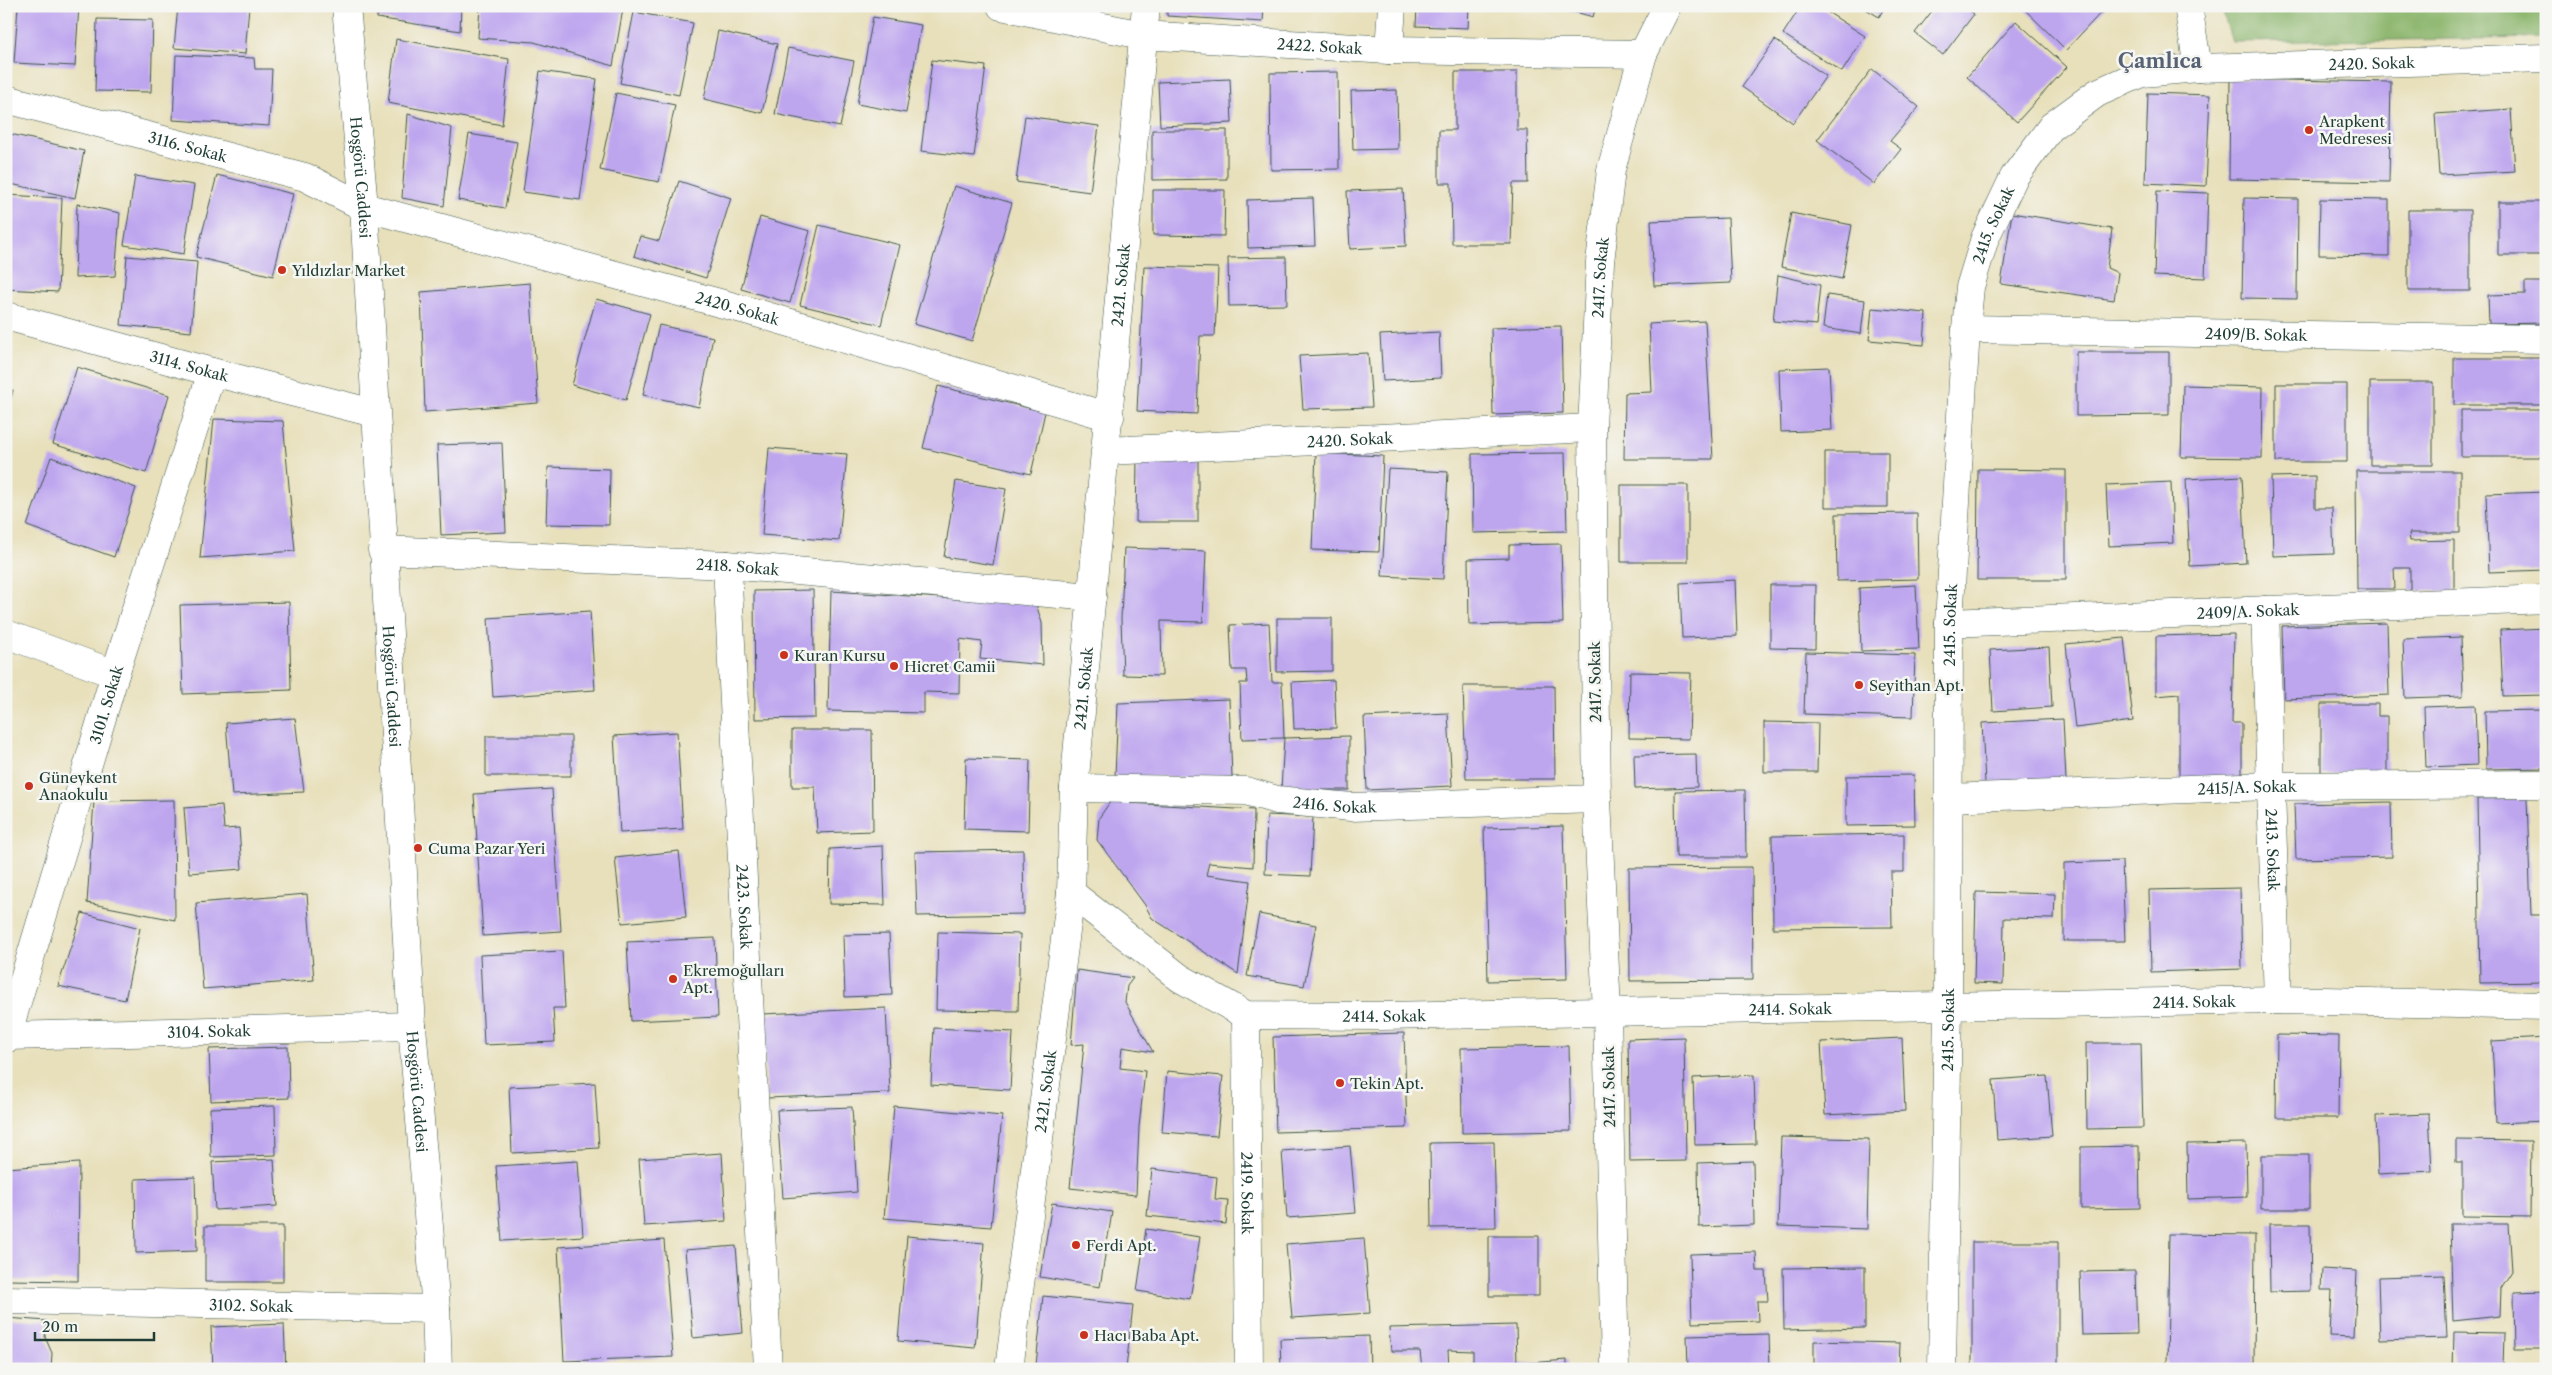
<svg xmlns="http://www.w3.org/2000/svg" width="2552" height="1375" viewBox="0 0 2552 1375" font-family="'Libre Caslon Text',serif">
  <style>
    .forest { fill: #8bb56c; stroke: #557950 }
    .building { fill: #bea6ef }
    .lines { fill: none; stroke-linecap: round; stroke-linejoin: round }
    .minor-casing { stroke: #3d5548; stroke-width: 29 }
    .minor { stroke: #fff; stroke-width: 28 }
    .poi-dot { fill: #c8321e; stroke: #f6f6f2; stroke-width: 2 }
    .labels { text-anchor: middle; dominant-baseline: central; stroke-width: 5; stroke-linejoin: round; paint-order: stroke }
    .street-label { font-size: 15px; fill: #1f3d34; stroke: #f6f6f2 }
    .poi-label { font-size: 15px; fill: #1f3d34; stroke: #f6f6f2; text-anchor: start }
    .district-label { font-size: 20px; font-weight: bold; fill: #576275; stroke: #f6f6f2 }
  </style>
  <rect width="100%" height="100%" fill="#f6f6f2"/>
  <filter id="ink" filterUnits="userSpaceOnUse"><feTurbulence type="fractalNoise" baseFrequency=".02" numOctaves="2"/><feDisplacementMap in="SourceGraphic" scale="10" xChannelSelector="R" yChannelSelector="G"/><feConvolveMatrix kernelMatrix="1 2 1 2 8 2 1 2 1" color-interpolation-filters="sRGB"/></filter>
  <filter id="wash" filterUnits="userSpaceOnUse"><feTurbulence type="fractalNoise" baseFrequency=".0096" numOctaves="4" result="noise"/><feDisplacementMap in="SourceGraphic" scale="20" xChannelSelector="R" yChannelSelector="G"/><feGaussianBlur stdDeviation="1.12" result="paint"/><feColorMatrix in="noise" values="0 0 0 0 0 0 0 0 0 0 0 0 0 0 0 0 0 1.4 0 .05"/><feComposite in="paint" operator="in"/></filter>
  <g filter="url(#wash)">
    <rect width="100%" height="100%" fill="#e8e0bb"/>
    <path class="forest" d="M2221,6H2546V38L2232,42Z"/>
    <g id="blocks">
      <path class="building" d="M18,6H79L75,66L14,63Z
        M97,6H161V10L97,8Z
        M178,6H249L245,54L174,48Z
        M378,6H461L460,31L377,18Z
        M480,6H611L623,9L613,66L534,42L478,38Z
        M1167,6H1264L1263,22L1167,16Z
        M1417,6H1469L1468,28L1416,26Z
        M1554,6H1596L1593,17Z
        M1801,6H1818L1865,36L1842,72L1783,34Z
        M1861,6H1885L1879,17Z
        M1936,6H1964L1974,14L1943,55L1915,33Z
        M2021,6H2107L2066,50Z
        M634,12L693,23L679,95L620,83Z
        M873,17L921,25L906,113L857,104Z
        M97,19L153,20L151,92L95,91Z
        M2016,21L2067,67L2017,122L1967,77Z
        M718,31L777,44L762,113L704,99Z
        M396,39L509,59L502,125L388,103Z
        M1775,40L1826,76L1793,123L1742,87Z
        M788,48L854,61L840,127L775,114Z
        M176,55L254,58L255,69H272L269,126L173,120Z
        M932,60L986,66L974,157L921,151Z
        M1872,69L1919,107L1890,141L1901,149L1874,184L1817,140Z
        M540,71L597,79L580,200L523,192Z
        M1338,72L1339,169L1271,170L1270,73Z
        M1455,72H1517V130H1527L1528,183H1513L1511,244H1452L1451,183H1439V130H1455Z
        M1230,79L1232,123L1160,126L1158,82Z
        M2230,79L2391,82L2389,182L2229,179Z
        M1397,90L1398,149L1353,150L1351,91Z
        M616,93L675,105L659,182L600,170Z
        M2148,93L2210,95L2206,186L2145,183Z
        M2511,109L2515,171L2439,175L2435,114Z
        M408,114L452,128L444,206L402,198Z
        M1025,116L1099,126L1090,192L1016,182Z
        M1152,130H1227V179L1152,180Z
        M6,133L84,151L75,198L6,183Z
        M469,134L517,142L505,208L458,200Z
        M217,175L293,194L273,276L196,257Z
        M135,176L194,185L184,254L124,245Z
        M679,181L731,198L706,278L634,256L640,236L659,241Z
        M954,186L1012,203L972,341L914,324Z
        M1403,189L1406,246L1350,249L1347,191Z
        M1153,190H1225L1224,236L1153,235Z
        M2157,191L2208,193L2205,278L2154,276Z
        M6,195L62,198L58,292L6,289Z
        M1313,198L1315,246L1248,248L1247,200Z
        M2244,198L2298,199L2297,299L2242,298Z
        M2320,199L2389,200V256L2319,255Z
        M2498,202H2546V255H2498Z
        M77,204L120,213L115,276L75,278Z
        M2408,210H2470V291H2408Z
        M1791,213L1852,225L1842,279L1781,267Z
        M2012,213L2112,229L2107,268L2118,273L2114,300L2001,284Z
        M760,217L810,231L790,303L741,289Z
        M1728,218L1731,283L1654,286L1651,221Z
        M819,225L900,245L881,325L800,305Z
        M127,256L197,262L191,332L121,325Z
        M1286,257L1287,305L1229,306L1228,258Z
        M1144,266L1218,268L1215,336H1200L1197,414L1137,411Z
        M1778,275L1820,285L1816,325L1773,321Z
        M2525,282H2546V323L2489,324L2488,295L2525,294Z
        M530,283L538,403L425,412L421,292Z
        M1827,295L1865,300L1861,334L1823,328Z
        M596,299L650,314L626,400L572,385Z
        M1872,308L1926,313L1924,345L1869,340Z
        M1705,321L1713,459H1624L1625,393L1652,392L1649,324Z
        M659,325L713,337L699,407L643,395Z
        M1561,326L1563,413L1493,415L1491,328Z
        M1439,332L1441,378L1383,381L1380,335Z
        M2076,352H2169V415L2076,416Z
        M1368,353L1372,407L1303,409L1299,356Z
        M2454,358H2545L2546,405H2454Z
        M77,367L169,395L146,473L53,444Z
        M1829,367L1832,430L1781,432L1779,369Z
        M2370,382H2433V465H2370Z
        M2276,384H2347V462H2276Z
        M2183,385L2263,387L2262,458L2181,457Z
        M938,386L1045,412L1031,474L923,448Z
        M6,389L13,390L7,416H6Z
        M2461,410H2545V457H2461Z
        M214,419L283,421L295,551L200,558Z
        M502,443L506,532L441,535L437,445Z
        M769,448L847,454L839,541L762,535Z
        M1825,452H1888V507H1825Z
        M1316,453L1383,456L1379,552L1312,550Z
        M1565,453L1567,531L1473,533L1472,454Z
        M51,457L136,488L114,557L27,526Z
        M1137,459L1198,460V522H1136Z
        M548,467L610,469L609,525L546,524Z
        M1388,469L1448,472L1443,579L1382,576Z
        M1978,469L2066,470V580H1977Z
        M2356,471H2460V533H2409L2410,541L2454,540V591H2410V568H2394L2395,589H2357Z
        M2242,476L2246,563L2190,566L2186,479Z
        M2315,476V508H2332L2334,554L2273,556L2271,477Z
        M956,481L1006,489L993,565L944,557Z
        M2171,482L2173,543L2109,546L2106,485Z
        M1621,485H1688V562H1621Z
        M2546,492V570L2489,572L2486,494Z
        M1917,513L1918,579L1837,581L1836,514Z
        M1561,544L1563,623L1469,625L1468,559L1509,558V545Z
        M1124,548L1206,551L1203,622L1161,621L1162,676L1123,675L1121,619Z
        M1735,580L1737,636L1682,638L1680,583Z
        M1770,585H1816L1815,649L1770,648Z
        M1916,585L1919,649L1861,651L1859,588Z
        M813,590L815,718L755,719L754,591Z
        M831,591L1036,604L1042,623L1043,665L980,659L982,642L960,639L959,693L924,692V713L828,711Z
        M289,602L291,690L183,694L180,605Z
        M590,611L595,690L493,697L488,618Z
        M1277,618H1332V671L1277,672Z
        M1269,623L1272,682H1282L1284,738L1242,739L1240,683H1247L1246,670H1232L1230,625Z
        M2387,623L2389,695L2284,699L2282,626Z
        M2546,628V695L2503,696L2500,630Z
        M2234,634L2232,723H2242V778L2179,779V694L2156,696V636Z
        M2461,637L2463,696L2405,698L2403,639Z
        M2124,638L2133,721L2075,728L2066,644Z
        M2049,647L2052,707L1993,711L1990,650Z
        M1806,652L1915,655L1913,717L1804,714Z
        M1630,672L1691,673L1689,739L1629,738Z
        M1334,680L1336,728L1294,729L1292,682Z
        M1463,686H1554L1555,779H1466Z
        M1229,699L1232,777H1115L1118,703Z
        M2321,704H2378V716H2387V774H2321Z
        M2475,705L2477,765L2426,767L2424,707Z
        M2546,710V768L2486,769L2485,711Z
        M1448,713L1452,786L1367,790L1364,717Z
        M295,718L304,792L232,795L226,723Z
        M2063,719L2066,780L1985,783L1982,723Z
        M1764,722L1818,723L1817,772H1764Z
        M792,730H872L873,831L817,833L815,787H792Z
        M677,732L683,829L620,833L614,736Z
        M486,736H571V776H486Z
        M1349,736V790H1281L1284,738Z
        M1696,754L1697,787L1635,789L1634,755Z
        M966,758L1030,760L1028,831L964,829Z
        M1914,775L1915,825L1846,826V776Z
        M552,789L561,931L483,936L474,794Z
        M1745,790L1746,857H1676L1675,791Z
        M2527,798L2531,915H2546V982L2480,983L2477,799Z
        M174,800L175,920L87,903L94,801Z
        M1110,802L1254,810L1253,867L1209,863L1206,875L1250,881L1238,974L1152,918L1145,905L1097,840L1099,818Z
        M2391,802L2392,857L2296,859L2294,804Z
        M222,805L224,829L239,828L242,869L189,873L184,808Z
        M1267,815L1313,817L1310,876L1265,874Z
        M1563,826L1567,979L1488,981L1484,828Z
        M1904,834V872H1891L1892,927L1773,928L1772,836Z
        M883,846L885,905L829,904L830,849Z
        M1023,850L1024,914L917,916L915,852Z
        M679,851L686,917L622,923L615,858Z
        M2122,861L2125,941H2064V863Z
        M1752,867L1753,980L1630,981L1629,868Z
        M2240,888L2242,969L2151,972L2149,890Z
        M1976,892L2055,894L2054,919L2004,918L2003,984L1974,983Z
        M307,894L314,980L203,989L196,903Z
        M82,913L140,928L125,1000L58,986Z
        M1259,914L1316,925L1304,986L1247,976Z
        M938,932L1020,934L1018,1011L936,1010Z
        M889,934L892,995L845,997L843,935Z
        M715,938L718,1017L631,1021L627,942Z
        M562,951L565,1008H553L555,1042L484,1045L480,955Z
        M1077,970L1133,978L1127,986L1125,1002L1153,1052L1122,1047L1120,1068L1145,1071L1139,1127L1136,1195L1070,1188L1084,1044L1071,1045Z
        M886,1008L890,1093L767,1098L763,1014Z
        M934,1028L1013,1032L1010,1090L931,1085Z
        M1404,1033L1407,1128L1276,1132L1273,1037Z
        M2277,1035L2339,1036L2338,1118H2276Z
        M1684,1037L1686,1161L1630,1162L1628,1039Z
        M1902,1038L1905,1111L1825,1115L1821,1042Z
        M2546,1038V1121L2496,1123L2492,1041Z
        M2086,1043H2141L2143,1128L2087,1129Z
        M1569,1046L1571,1131L1462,1133L1461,1048Z
        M288,1047L289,1098L211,1101L209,1049Z
        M1167,1071L1223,1076L1217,1136L1162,1132Z
        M1754,1075L1756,1144L1695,1145L1693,1078Z
        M2047,1076L2052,1136L1997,1140L1993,1080Z
        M595,1083L599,1148L512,1153L509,1087Z
        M275,1106L276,1155L211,1157L210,1108Z
        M894,1106L1002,1116L991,1227L884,1218Z
        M852,1107L857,1192L783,1198L777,1110Z
        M2429,1114L2432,1171L2378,1174L2376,1116Z
        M1781,1137L1869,1139L1867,1229L1778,1226Z
        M2456,1140L2531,1141L2530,1217L2462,1216V1162H2456Z
        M1494,1142L1496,1227L1431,1228L1430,1143Z
        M2246,1143L2247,1197L2188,1199L2187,1144Z
        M1350,1146L1356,1213L1287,1218L1282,1151Z
        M2139,1146L2140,1208L2081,1209V1147Z
        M722,1153L726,1221L644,1226L639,1159Z
        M2261,1155H2309V1209H2261Z
        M274,1159L277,1206L215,1210L212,1162Z
        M578,1161L583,1236L502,1241L496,1166Z
        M1753,1161L1754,1225L1699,1227L1698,1163Z
        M79,1163L78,1281L6,1280V1168Z
        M1152,1169L1217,1177L1215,1199L1228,1200L1226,1224L1147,1216Z
        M195,1177L197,1251L136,1253L135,1179Z
        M1052,1203L1112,1212L1100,1287L1040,1277Z
        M2269,1224H2310L2311,1291L2270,1292Z
        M2450,1224H2509L2512,1271L2501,1288L2500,1316L2453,1321Z
        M205,1226H283V1282H205Z
        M1146,1229L1200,1237L1190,1299L1137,1291Z
        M2169,1234L2255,1235L2254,1369H2167Z
        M907,1236L984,1243L975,1348L898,1341Z
        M1489,1236H1539V1296H1489Z
        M1364,1238L1370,1313L1292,1318L1286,1244Z
        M664,1240L673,1357L564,1361L558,1247Z
        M1972,1242H2058V1369H1972Z
        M736,1246L743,1333L693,1338L685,1250Z
        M1756,1252L1757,1271H1766L1768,1301H1757L1758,1321L1692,1323L1690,1254Z
        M1865,1267V1328L1784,1330L1783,1268Z
        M2322,1269L2357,1271L2354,1337L2330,1336L2332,1290H2321Z
        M2135,1271L2137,1334L2082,1335L2080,1272Z
        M2444,1275L2447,1338L2380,1340L2378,1277Z
        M2546,1291V1350H2515L2514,1292Z
        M1043,1296L1133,1305L1126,1369H1068L1036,1365Z
        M6,1318L47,1321L45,1337L52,1353L51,1369H6Z
        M284,1324L286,1369H213L211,1327Z
        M1516,1325L1517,1364L1567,1360V1369H1499L1498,1365L1473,1366V1351L1448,1350L1449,1369H1422L1420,1351H1391L1389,1328Z
        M2454,1332L2504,1333L2503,1369H2453Z
        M1769,1334L1770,1369H1688L1687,1336Z
        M1369,1336L1370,1369H1281L1280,1339Z
        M1814,1341L1900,1343L1899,1369H1814Z"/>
    </g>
  </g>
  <g filter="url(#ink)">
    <use href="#blocks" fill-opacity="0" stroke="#3d5548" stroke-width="1"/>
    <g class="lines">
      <defs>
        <g id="minor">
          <path id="s1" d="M346,6L364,207L412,1026L436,1309L438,1369"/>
          <path id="s2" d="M1001,6L1142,35L1389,50L1643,54"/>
          <path d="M2188,6L2198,68"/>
          <path d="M1389,50L1392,6"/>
          <path id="s3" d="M6,99L305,177L364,207L753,312L1110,417"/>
          <path id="s4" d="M6,316L212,372L374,413"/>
          <path id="s5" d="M1966,329L2546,339"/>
          <path id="s6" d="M1106,451L1592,428"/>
          <path id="s7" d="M382,550L727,565L1092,597"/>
          <path id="s8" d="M727,565L768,1369"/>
          <path id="s9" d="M2265,610L2278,1000"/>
          <path id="s10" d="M1949,623L2546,599"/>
          <path d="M6,634L115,674"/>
          <path id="s11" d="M1074,788L1246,791L1277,800L1351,807L1597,799"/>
          <path id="s12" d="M1948,798L2269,786L2546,784"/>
          <path id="s13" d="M1071,893L1180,978L1246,1015L1381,1016L2278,1000L2546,1006"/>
          <path id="s14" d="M1246,1015L1249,1369"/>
          <path id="s15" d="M7,1036L412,1026"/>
          <path id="s16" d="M6,1039L115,674L212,372"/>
          <path id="s17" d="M6,1300L436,1309"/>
          <path id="s18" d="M1009,1369L1071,893L1074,788L1146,6"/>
          <path id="s19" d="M1615,1369L1607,1012L1597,799L1592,428L1600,262L1611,170L1643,54L1667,6"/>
          <path id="s20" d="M1942,1369L1948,1005L1949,623L1966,329L1970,287L1985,238L2014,177L2052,126L2097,93L2142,73L2198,68L2546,58"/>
        </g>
      </defs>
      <use href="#minor" class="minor-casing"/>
      <use href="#minor" class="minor"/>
    </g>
  </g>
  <g class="poi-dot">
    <circle cx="2309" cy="130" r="5"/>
    <circle cx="282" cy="270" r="5"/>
    <circle cx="784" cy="655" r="5"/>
    <circle cx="894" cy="666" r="5"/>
    <circle cx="1859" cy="685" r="5"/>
    <circle cx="29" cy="786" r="5"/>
    <circle cx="418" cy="848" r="5"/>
    <circle cx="673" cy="979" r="5"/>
    <circle cx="1340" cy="1083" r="5"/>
    <circle cx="1076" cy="1245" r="5"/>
    <circle cx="1084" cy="1335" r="5"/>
  </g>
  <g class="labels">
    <g class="street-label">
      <text stroke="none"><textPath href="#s2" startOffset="322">2422. Sokak</textPath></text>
      <text stroke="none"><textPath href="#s20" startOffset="1600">2420. Sokak</textPath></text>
      <text stroke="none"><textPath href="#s3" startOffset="188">3116. Sokak</textPath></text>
      <text stroke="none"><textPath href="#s1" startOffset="172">Hoşgörü Caddesi</textPath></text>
      <text stroke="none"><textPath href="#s20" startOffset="1149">2415. Sokak</textPath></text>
      <text stroke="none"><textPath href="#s19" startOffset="1092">2417. Sokak</textPath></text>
      <text stroke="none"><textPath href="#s18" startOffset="1090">2421. Sokak</textPath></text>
      <text stroke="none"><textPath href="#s3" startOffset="762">2420. Sokak</textPath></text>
      <text stroke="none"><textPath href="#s5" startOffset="290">2409/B. Sokak</textPath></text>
      <text stroke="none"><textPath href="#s4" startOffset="190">3114. Sokak</textPath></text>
      <text stroke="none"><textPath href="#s6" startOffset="244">2420. Sokak</textPath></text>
      <text stroke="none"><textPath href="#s7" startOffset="356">2418. Sokak</textPath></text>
      <text stroke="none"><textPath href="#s10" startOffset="299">2409/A. Sokak</textPath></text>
      <text stroke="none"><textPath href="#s20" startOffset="744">2415. Sokak</textPath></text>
      <text transform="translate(1595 682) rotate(-91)">2417. Sokak</text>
      <text stroke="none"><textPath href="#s1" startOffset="682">Hoşgörü Caddesi</textPath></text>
      <text stroke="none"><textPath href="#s18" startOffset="685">2421. Sokak</textPath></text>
      <text stroke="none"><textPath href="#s16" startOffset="349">3101. Sokak</textPath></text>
      <text stroke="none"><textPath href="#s12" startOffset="299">2415/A. Sokak</textPath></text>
      <text stroke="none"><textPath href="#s11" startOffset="262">2416. Sokak</textPath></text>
      <text stroke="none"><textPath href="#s9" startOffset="240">2413. Sokak</textPath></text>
      <text stroke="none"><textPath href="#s8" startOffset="342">2423. Sokak</textPath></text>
      <text stroke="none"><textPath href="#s13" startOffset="1162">2414. Sokak</textPath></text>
      <text stroke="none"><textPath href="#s13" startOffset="758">2414. Sokak</textPath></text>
      <text stroke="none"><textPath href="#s13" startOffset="352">2414. Sokak</textPath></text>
      <text stroke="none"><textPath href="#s15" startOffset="202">3104. Sokak</textPath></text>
      <text stroke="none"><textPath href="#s20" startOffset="339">2415. Sokak</textPath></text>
      <text transform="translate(1609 1087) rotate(-91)">2417. Sokak</text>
      <text stroke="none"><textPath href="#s18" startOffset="280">2421. Sokak</textPath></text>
      <text stroke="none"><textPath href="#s1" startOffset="1088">Hoşgörü Caddesi</textPath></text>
      <text stroke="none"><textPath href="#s14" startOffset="178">2419. Sokak</textPath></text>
      <text stroke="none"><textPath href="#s17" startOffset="245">3102. Sokak</textPath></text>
    </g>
    <g class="poi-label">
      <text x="2319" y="121">Arapkent<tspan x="2319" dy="17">Medresesi</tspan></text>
      <text x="292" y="270">Yıldızlar Market</text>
      <text x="794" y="655">Kuran Kursu</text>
      <text x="904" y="666">Hicret Camii</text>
      <text x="1869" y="685">Seyithan Apt.</text>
      <text x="39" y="777">Güneykent<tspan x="39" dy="17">Anaokulu</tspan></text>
      <text x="428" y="848">Cuma Pazar Yeri</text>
      <text x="683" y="970">Ekremoğulları<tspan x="683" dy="17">Apt.</tspan></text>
      <text x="1350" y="1083">Tekin Apt.</text>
      <text x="1086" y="1245">Ferdi Apt.</text>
      <text x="1094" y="1335">Hacı Baba Apt.</text>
    </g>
    <g class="district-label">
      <text x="2160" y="61">Çamlıca</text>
    </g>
  </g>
  <rect width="2552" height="1375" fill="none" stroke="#f6f6f2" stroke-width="25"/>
  <path d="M35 1332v8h119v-8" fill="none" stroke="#1f3d34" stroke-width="2.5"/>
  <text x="42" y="1332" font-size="15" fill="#1f3d34" stroke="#f6f6f2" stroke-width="4" paint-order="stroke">20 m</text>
</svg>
